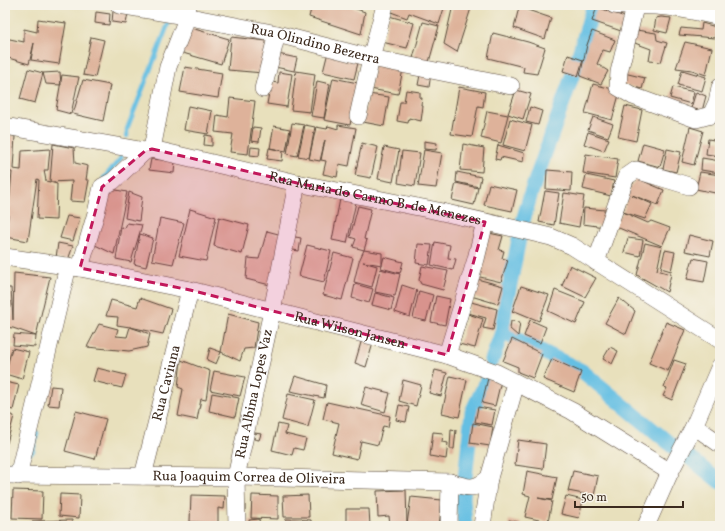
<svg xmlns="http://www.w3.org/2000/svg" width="725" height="531" viewBox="0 0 725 531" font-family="Vollkorn,serif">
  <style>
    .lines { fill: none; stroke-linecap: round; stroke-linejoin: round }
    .stream { stroke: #65bfe3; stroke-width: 4.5 }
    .canal { stroke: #65bfe3; stroke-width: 15 }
    .building { fill: #deb29a }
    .minor-casing { stroke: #554536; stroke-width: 18 }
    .minor { stroke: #fff; stroke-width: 17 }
    .marked { fill: #c2185b; fill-opacity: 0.2; stroke: #c2185b; stroke-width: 3; stroke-dasharray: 8 5; stroke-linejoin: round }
    .labels { text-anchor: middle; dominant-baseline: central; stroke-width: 4; stroke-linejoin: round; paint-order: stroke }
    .street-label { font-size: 14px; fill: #3b2a1e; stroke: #f7f3e8 }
  </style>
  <rect width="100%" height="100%" fill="#f7f3e8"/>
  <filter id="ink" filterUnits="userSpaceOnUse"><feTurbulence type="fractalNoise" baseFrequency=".025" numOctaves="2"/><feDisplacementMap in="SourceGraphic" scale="8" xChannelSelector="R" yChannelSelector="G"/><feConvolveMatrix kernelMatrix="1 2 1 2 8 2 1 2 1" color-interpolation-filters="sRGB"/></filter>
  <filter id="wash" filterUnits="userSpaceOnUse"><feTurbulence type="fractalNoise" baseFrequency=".012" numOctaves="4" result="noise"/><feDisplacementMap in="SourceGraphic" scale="16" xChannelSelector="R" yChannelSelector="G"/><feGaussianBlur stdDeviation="0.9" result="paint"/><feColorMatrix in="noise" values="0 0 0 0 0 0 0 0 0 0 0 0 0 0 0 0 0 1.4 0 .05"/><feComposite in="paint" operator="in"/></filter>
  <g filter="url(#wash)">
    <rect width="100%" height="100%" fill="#e8e0bc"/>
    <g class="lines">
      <path class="stream" d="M127,136V129L169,22
        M104,178L121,158L122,152
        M28,454L33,451L37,433
        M5,468L18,459"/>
      <path class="canal" d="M523,221L531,193L575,68L592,11
        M502,332L582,371L675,448
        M492,360L502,332L505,309L520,234
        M686,455L720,482
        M465,526L463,498L472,412L488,378"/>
    </g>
    <g id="blocks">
      <path class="building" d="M312,5H345L365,12L361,34L309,17Z
        M393,5H445L439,24L409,13L407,18L391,12Z
        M453,5H472L457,52L444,44Z
        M519,7L551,18L545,39L514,28Z
        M597,7L625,17L621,31L592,21Z
        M113,11L128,13L126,24L112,22Z
        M96,12L110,14L109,25L95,23Z
        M389,16L414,23L407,48L382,42Z
        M661,17L671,18L667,33L654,30L656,18Z
        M38,19L66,23L59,64L31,60L34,43L29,64L5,57V38L24,42V29L37,32Z
        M423,22L439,26L429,62L413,58Z
        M702,23L716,27L715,38L679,35L681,28L701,30Z
        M184,26L229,39L221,64L176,51Z
        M636,30L656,33L657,40L667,43L661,62L649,61L651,49L632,42Z
        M592,31L615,40L610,52L603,50L597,64L608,71L601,84L580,76L587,45Z
        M493,33L528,42L545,48L537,74L523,72L524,67L488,58Z
        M91,37L104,40L95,77L83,75Z
        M231,37L267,41L263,73L228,70Z
        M685,42L712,48L706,75L692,70L676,68Z
        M328,52L359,59L354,79L323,72Z
        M278,54L297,58L294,71L275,67Z
        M568,55L583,60L578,76L563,71Z
        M374,65L403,69L398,94L370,89Z
        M185,67L222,73L218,98L180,92Z
        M28,69L43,73L35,103L20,99Z
        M421,70L431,73L429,87L418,85Z
        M682,70L706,77L702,91L678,85Z
        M296,71L315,74L310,112L291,110Z
        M60,72L61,85L46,84L43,73Z
        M279,72L292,74L287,107L267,104L271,82L278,83Z
        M624,73L645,78L642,89L622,84Z
        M62,75L79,77L71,114L56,110Z
        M333,78L358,83L350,125L324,120Z
        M83,80L110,85L103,121L73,114Z
        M317,81L330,84L324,118L311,116Z
        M593,84L620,91L612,120L585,113Z
        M459,87L485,92L483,107L478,106L472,137L451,134Z
        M673,87L694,92L691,104L670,98Z
        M406,90L420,92V98H422L421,105L423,106L421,121L409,118L408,123L397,121L400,102H404Z
        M516,90L531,94L523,119L508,114Z
        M696,92L706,96L702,111L691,108Z
        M368,94L389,97L384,126L363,122Z
        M230,98L255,101L248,154L230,152L233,134L215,132L217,115L228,117Z
        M188,106L212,111L208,134L184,130Z
        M625,106L642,110L636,141L618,137Z
        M530,107L542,111L538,125L526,122Z
        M487,111L508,115L501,143L481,138Z
        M593,117L613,124L608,137L588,130Z
        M510,119L532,125L525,151L503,145Z
        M292,123L304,125L297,156L287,154Z
        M305,125L315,127L309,158L298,156Z
        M338,125L356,128L349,166L339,164L337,177L323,174L326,161L321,160L325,140L320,161L309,159L316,127L327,129L328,126L338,129Z
        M274,126L290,129L286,151L270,148Z
        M253,127L261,128L259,142L251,141Z
        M690,127L703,131L694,165L682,162Z
        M588,132L609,139L604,151L584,144Z
        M5,135L15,136L13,169L21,170L22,151L50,149L48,170H44L46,181L50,182L53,144L74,148L75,163L88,166L86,180H89L85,202L70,201L72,181L50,182L57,184L56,220L37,219L39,180L37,179L28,241L6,237L12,172H5Z
        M205,135L212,136V146L204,145Z
        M708,139L720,141L719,156L706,154Z
        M424,141L437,143L436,150L424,149Z
        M362,143L378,147L371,178L355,175Z
        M643,143L665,149L660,167L638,161Z
        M463,144L484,148L482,172L460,170Z
        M498,145L524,153L523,162L501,157L500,160L495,159Z
        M251,147L260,148L259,156L250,155Z
        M384,147L399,150L393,182L378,179Z
        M269,148L283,151L282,161L267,159Z
        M667,149L681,152L676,172L663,169Z
        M424,150L442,153L436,188L418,186Z
        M402,151L420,153L415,186L398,183Z
        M586,154L618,159L615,178L583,173Z
        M702,158L720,161V173L701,170Z
        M151,159L175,161L174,173L149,170Z
        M547,170L572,172L571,191L546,189Z
        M457,172L481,177L479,187L456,182Z
        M700,172L720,175V194L696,189Z
        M586,175L614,181L611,196L583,189Z
        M636,178L664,190L658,205L632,195L652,204L645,219L623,212L628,193Z
        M456,183L478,188L474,205L452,200Z
        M489,184L517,190L512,211L484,205Z
        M105,188L127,192L114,254L93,244Z
        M545,191L559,193L554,225L539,222Z
        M129,192L142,197L139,221L125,218Z
        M564,193L584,196L579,227L559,223Z
        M340,199L356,202L347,243L332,240Z
        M358,206L371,209L364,239L367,240L364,250L353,247L356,239L350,237Z
        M584,208L605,210L604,227L583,224Z
        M190,209L216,217L206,261L179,256Z
        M623,212L648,223L651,221L670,228L662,246L614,226Z
        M67,216L80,218L73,241L60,238Z
        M219,217L249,225L242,254L214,246Z
        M160,218L184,223L173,264L152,260Z
        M127,223L142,225L131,262L116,259L121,227L125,228Z
        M267,231L282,235L270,285L246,279L248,258L259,259Z
        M489,233L503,236L499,250L504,251L502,258L508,260L501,282L476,276Z
        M140,234L153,238L146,267L134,264Z
        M689,235L713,241L710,256L685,251Z
        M290,236L301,238L299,251L287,249Z
        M628,238L643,240L640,256L624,252Z
        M435,242L450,245L448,258L456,259L453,270L431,265Z
        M58,243L73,246L68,260L56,258Z
        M645,243L662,247L657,270L671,274L667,292L637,275Z
        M418,244L432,245L429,265L416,263Z
        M307,245L331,251L324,282L299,276Z
        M364,250L382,253V265L363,262L377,266L372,287L354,282L359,261Z
        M665,250L675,252L671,271L661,268Z
        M334,253L353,258L342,300L323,295Z
        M384,257L403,262L400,273L381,268Z
        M693,258L708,261L704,282L687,279Z
        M570,265L596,278L585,297L562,286Z
        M422,266L448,271L443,290L421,284L419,280Z
        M380,269L400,274L395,296L375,292Z
        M5,271H7L6,286H5Z
        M14,273L50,277L36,336L13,328L5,327V288H11L13,320Z
        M477,279L503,286L498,304L471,296Z
        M355,284L373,289L369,303L352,298Z
        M402,285L417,290L410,317L395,312Z
        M521,286L549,295L539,321L515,311L512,312Z
        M555,290L585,302L576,324L548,311Z
        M419,291L433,295L426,321L413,318Z
        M375,293L394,298L391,310L372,305Z
        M436,296L450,299L445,325L431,322Z
        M140,298L171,309L163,334L130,327L150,334L147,347L129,351L87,347L99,324L118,329L116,336L127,337L130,327L117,325L118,317L106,316L111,300L137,307Z
        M619,298L635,311L626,334L605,323Z
        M471,302L497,309L493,330L483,328L486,318L468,313Z
        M228,314L258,322L254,348L244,349L240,361L221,352L216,364L207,360L210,348L221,352Z
        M468,314L483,319L475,348L459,344Z
        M530,320L546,327L540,343L524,336Z
        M511,321L520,322L518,336L510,329Z
        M666,322L685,330L668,371L649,363Z
        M14,334L36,336L35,347L13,345Z
        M362,339L373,343L366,367L355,363Z
        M512,339L542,354L533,378L518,372V367L503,361Z
        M610,347L618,351L612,364L603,359Z
        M12,348L29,352L22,379L5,374Z
        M552,359L581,372L574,392L543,379Z
        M181,360L210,371L206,400L201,399L197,420L178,416L183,389L178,387Z
        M674,360L686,364L672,400L663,396L667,388L664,387Z
        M97,368L126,375L122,388L93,381Z
        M435,370L447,373L441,396L429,393Z
        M214,371L245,377L240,396L210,390Z
        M295,376L326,385L324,398L290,391Z
        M450,376L467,380L459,417L442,413Z
        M488,378L501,381L495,406L482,403Z
        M403,380L421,385L416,406L399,401Z
        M5,382L19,385L13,410L5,408Z
        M51,386L61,387L59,406L48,405Z
        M366,387L390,393L385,412L361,405Z
        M212,393L239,398L235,417L209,411Z
        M288,394L315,400L308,427L282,420Z
        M327,402L390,416L388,427L383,426L378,445L361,441L357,459L332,453L339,423L323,419Z
        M399,405L409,407L406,422L396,420Z
        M478,407L495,410L492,425L475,422Z
        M76,411L106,419L95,459L65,451Z
        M5,413L14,416L7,443L5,442Z
        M473,423L493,427L490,446L470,443Z
        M278,424L287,426L285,434L306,439L303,450L294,448L292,455L272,450Z
        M451,429L456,430L454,449H450Z
        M433,432L443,433L442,442L448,443L446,459L430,456Z
        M255,433L261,434L259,440L254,439Z
        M518,440L546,444L543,469L515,465Z
        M527,471L557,477L552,500L538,498L552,501L548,522L525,517L530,496L523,494Z
        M573,471L598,476L594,496L568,491Z
        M13,490L43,491L42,519L12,518Z
        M406,490L407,524L411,497L442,500L439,526H390L389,516L378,517L377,491Z
        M60,494L80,495L79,518L59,516Z
        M191,495L225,496L224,509L218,508V523L190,522Z
        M252,495L278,496V519L251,518Z
        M308,495L309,517H284L283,496Z
        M566,496L583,500L579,518L561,514Z
        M346,509H369L370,526H346Z
        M259,519L260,526H250L249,520Z
        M286,519L311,520V526H285Z
        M72,520V526H33V521Z
        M509,520L521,523L520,526H508Z
        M540,523L551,525V526H540Z"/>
    </g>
  </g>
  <g filter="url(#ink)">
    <use href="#blocks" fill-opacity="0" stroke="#554536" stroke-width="1"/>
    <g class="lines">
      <defs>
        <g id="minor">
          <path id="s1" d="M119,5L185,16L277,34L371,58L511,86"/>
          <path d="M614,5C628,7 641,5 655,6C676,7 699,12 720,17"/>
          <path d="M635,7L619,72L618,87L633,96L696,119L711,115L717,102L720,87"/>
          <path d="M263,89L277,34"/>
          <path d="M358,116L371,58L385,5"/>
          <path id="s2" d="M5,126L145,151L152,149L297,183L433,210L530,232L551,237L572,246L720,340"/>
          <path d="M152,149L168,67L184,26L188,6"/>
          <path id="s3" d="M5,257L80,268L190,290L447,355L497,373L572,411L670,472"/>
          <path d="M596,262L626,177L636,170L689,186"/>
          <path d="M80,268L96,213L102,187L113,181L145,151"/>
          <path d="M447,355L476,259L485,222"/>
          <path d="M694,426L720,444"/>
          <path id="s4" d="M5,475L236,477L450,482C468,488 474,491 489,478"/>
          <path d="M18,476L68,266"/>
          <path id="s5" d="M143,476L190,290"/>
          <path id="s6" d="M237,526L236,477L272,311L297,183"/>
          <path d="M449,526L450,482"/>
          <path d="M482,526L489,478L516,383"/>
          <path d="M646,526L670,472L694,426L720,366"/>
        </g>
      </defs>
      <use href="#minor" class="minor-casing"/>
      <use href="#minor" class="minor"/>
    </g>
  </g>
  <path class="marked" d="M152,149L297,183L485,222L447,355L190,290L80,268L102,187L145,151Z"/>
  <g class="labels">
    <g class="street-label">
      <text stroke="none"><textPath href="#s1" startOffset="200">Rua Olindino Bezerra</textPath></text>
      <text stroke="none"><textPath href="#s2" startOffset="378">Rua Maria do Carmo B. de Menezes</textPath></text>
      <text stroke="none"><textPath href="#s3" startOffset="353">Rua Wilson Jansen</textPath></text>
      <text stroke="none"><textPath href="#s5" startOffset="96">Rua Caviuna</textPath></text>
      <text stroke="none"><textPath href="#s6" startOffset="134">Rua Albina Lopes Vaz</textPath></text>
      <text stroke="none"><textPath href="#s4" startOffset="244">Rua Joaquim Correa de Oliveira</textPath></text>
    </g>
  </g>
  <rect width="725" height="531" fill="none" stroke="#f7f3e8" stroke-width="20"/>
  <path d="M575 501v6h108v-6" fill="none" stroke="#3b2a1e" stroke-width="2"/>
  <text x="581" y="501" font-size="12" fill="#3b2a1e" stroke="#f7f3e8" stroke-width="3" paint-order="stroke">50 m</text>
</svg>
